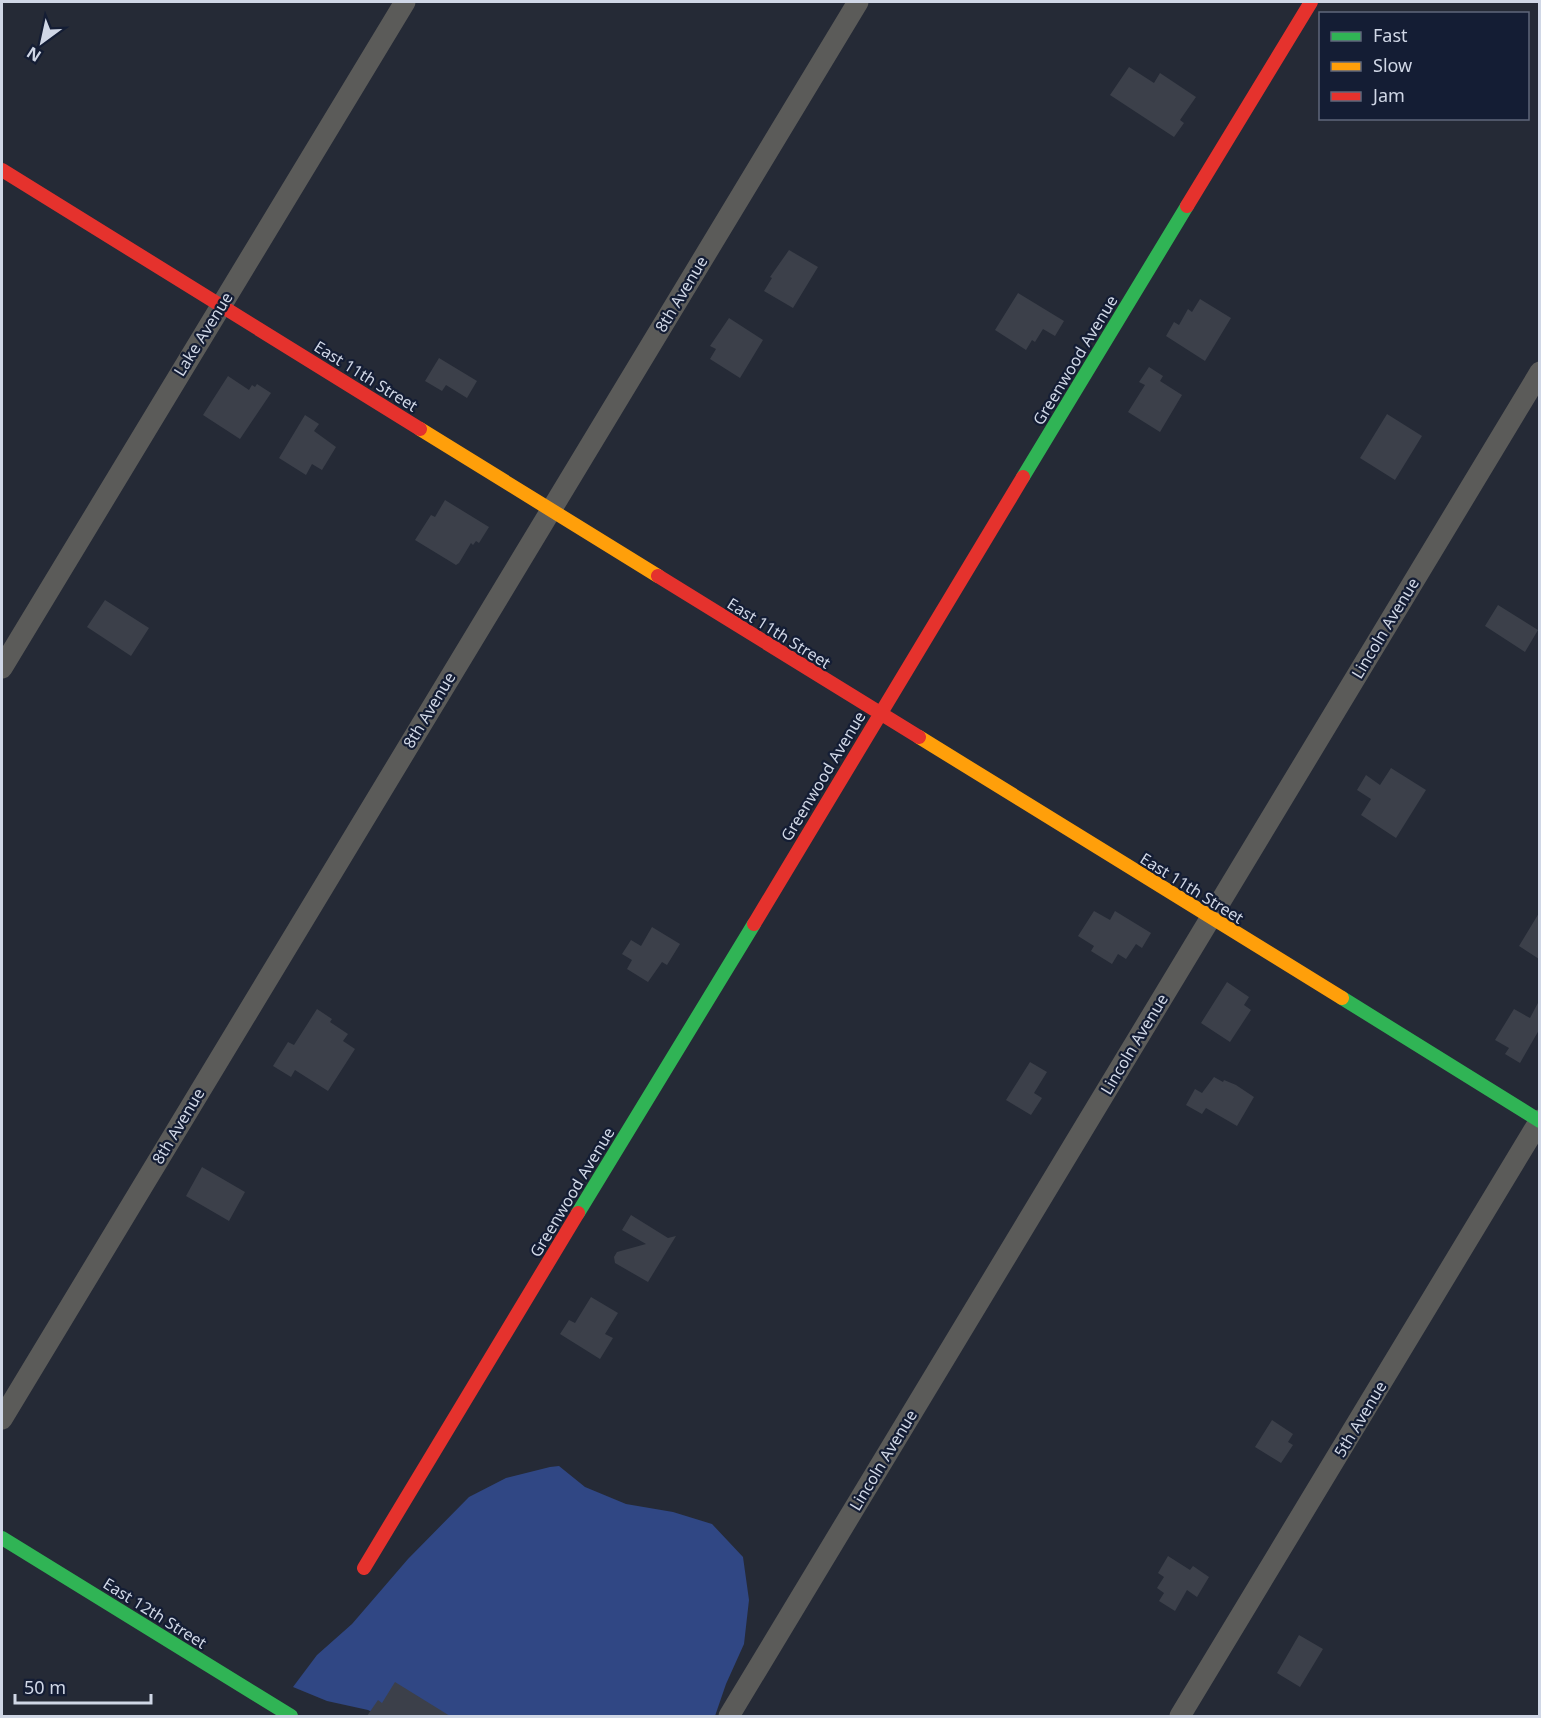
<svg xmlns="http://www.w3.org/2000/svg" width="1541" height="1718" viewBox="0 0 1541 1718" font-family="'Noto Sans',sans-serif">
  <style>
    .forest { fill: #304784 }
    .building { fill: #3c404a }
    .lines { fill: none; stroke-linecap: round; stroke-linejoin: round }
    .street { stroke: #5b5b59; stroke-width: 21 }
    .fast { stroke: #30b455; stroke-width: 14 }
    .slow { stroke: #ff9f0a; stroke-width: 14 }
    .jam { stroke: #e5322d; stroke-width: 14 }
    .labels { text-anchor: middle; dominant-baseline: central; stroke-width: 4.5; stroke-linejoin: round; paint-order: stroke }
    .street-label { font-size: 16px; fill: #d0d7e6; stroke: #141d34 }
  </style>
  <rect width="100%" height="100%" fill="#252a36"/>
  <path class="forest" d="M559,1466L585,1487L626,1504L673,1512L712,1524L743,1557L749,1600L744,1644L726,1684L715,1716H380L368,1710L327,1701L293,1687L317,1655L352,1624L408,1559L469,1497L506,1478L550,1467Z"/>
  <path class="building" d="M1129,67L1154,83L1160,73L1196,97L1180,120L1184,123L1174,137L1110,95Z
    M789,250L818,267L793,308L764,291L772,278L770,277Z
    M1018,293L1064,321L1055,336L1043,329L1035,342L1032,340L1026,350L995,330Z
    M1200,299L1231,318L1205,361L1166,336L1174,322L1179,325L1188,309L1192,312Z
    M729,318L763,340L740,378L710,359L716,349L710,346Z
    M439,358L477,381L467,398L446,385L442,391L425,381Z
    M1149,367L1163,376L1160,381L1182,395L1160,432L1128,412L1145,385L1139,382Z
    M228,376L249,390L252,385L255,387L257,384L271,393L240,439L203,415Z
    M1387,414L1422,436L1395,480L1360,458Z
    M305,415L319,424L314,431L336,447L322,470L312,464L306,475L279,458Z
    M445,500L489,527L479,543L476,541L473,545L471,543L459,563L456,565L415,540L431,515L435,517Z
    M105,600L149,628L131,656L87,627Z
    M1498,605L1538,630L1525,652L1485,626Z
    M1391,768L1426,790L1396,838L1361,815L1371,799L1357,790L1366,775L1380,785Z
    M1094,911L1110,920L1115,911L1151,933L1142,948L1136,944L1126,959L1118,954L1112,964L1091,951L1094,946L1078,936Z
    M1539,913V959L1519,946Z
    M652,927L680,944L667,965L662,962L648,982L627,969L632,960L622,954L631,940L641,946Z
    M1227,982L1249,997L1244,1005L1251,1010L1230,1042L1201,1023Z
    M1539,1001V1030L1520,1063L1505,1054L1509,1048L1495,1040L1514,1009L1530,1018Z
    M317,1009L332,1019L330,1022L348,1034L343,1041L355,1049L328,1091L295,1070L291,1077L273,1066L288,1042L294,1045Z
    M1030,1062L1047,1072L1034,1093L1042,1098L1031,1115L1006,1100Z
    M1214,1077L1223,1082L1224,1080L1236,1085L1254,1097L1237,1126L1206,1108L1202,1114L1186,1105L1195,1089L1202,1093Z
    M202,1167L245,1192L229,1221L186,1196Z
    M631,1215L668,1238L676,1236L648,1282L615,1263L614,1257L617,1252L646,1244L622,1230Z
    M591,1297L618,1313L605,1334L613,1338L600,1359L560,1334L569,1320L575,1323Z
    M1272,1420L1293,1434L1288,1442L1293,1445L1281,1463L1255,1447Z
    M1168,1556L1190,1570L1193,1566L1209,1577L1197,1597L1187,1590L1175,1611L1159,1601L1164,1593L1157,1588L1164,1577L1158,1573Z
    M1299,1635L1323,1649L1300,1687L1277,1673Z
    M395,1682L450,1716H367L378,1700L382,1703Z"/>
  <g class="lines">
    <path class="street" d="M2,668L405,2
      M2,1419L858,2
      M729,1716L1540,372
      M1180,1716L1540,1120"/>
    <path class="fast" d="M1023,477L1187,206
      M1342,998L1540,1121
      M578,1213L754,924
      M2,1538L291,1716"/>
    <path class="slow" d="M420,429L658,576
      M919,737L1342,998"/>
    <path class="jam" d="M2,170L420,429
      M1187,206L1311,2
      M658,576L919,737
      M754,924L1023,477
      M364,1568L578,1213"/>
  </g>
  <g class="labels">
    <g class="street-label">
      <text transform="translate(681 294) rotate(-59)">8th Avenue</text>
      <text transform="translate(203 334) rotate(-58)">Lake Avenue</text>
      <text transform="translate(1075 360) rotate(-59)">Greenwood Avenue</text>
      <text transform="translate(366 376) rotate(32)">East 11th Street</text>
      <text transform="translate(1385 628) rotate(-59)">Lincoln Avenue</text>
      <text transform="translate(779 633) rotate(32)">East 11th Street</text>
      <text transform="translate(429 710) rotate(-59)">8th Avenue</text>
      <text transform="translate(823 776) rotate(-59)">Greenwood Avenue</text>
      <text transform="translate(1192 888) rotate(32)">East 11th Street</text>
      <text transform="translate(1134 1044) rotate(-59)">Lincoln Avenue</text>
      <text transform="translate(178 1126) rotate(-59)">8th Avenue</text>
      <text transform="translate(572 1192) rotate(-59)">Greenwood Avenue</text>
      <text transform="translate(1360 1419) rotate(-59)">5th Avenue</text>
      <text transform="translate(883 1460) rotate(-59)">Lincoln Avenue</text>
      <text transform="translate(155 1613) rotate(32)">East 12th Street</text>
    </g>
  </g>
  <rect width="1541" height="1718" fill="none" stroke="#d0d7e6" stroke-width="6"/>
  <rect x="1319" y="12" width="210" height="108" fill="#141d34" stroke="#5f677b" stroke-width="1.5"/>
  <rect x="1331" y="32" width="30" height="9" fill="#30b455" stroke="#5f677b" stroke-width="1.5"/>
  <text x="1373" y="42" font-size="18" fill="#d0d7e6">Fast</text>
  <rect x="1331" y="62" width="30" height="9" fill="#ff9f0a" stroke="#5f677b" stroke-width="1.5"/>
  <text x="1373" y="72" font-size="18" fill="#d0d7e6">Slow</text>
  <rect x="1331" y="92" width="30" height="9" fill="#e5322d" stroke="#5f677b" stroke-width="1.5"/>
  <text x="1373" y="102" font-size="18" fill="#d0d7e6">Jam</text>
  <g transform="translate(42 42) rotate(213)" stroke="#141d34" stroke-width="4.5" paint-order="stroke">
  <path d="M0-4.5L10 22L0 15L-10 22Z" fill="#d0d7e6"/>
  <text y="-9" font-size="16" font-weight="bold" text-anchor="middle" fill="#d0d7e6">N</text>
  </g>
  <path d="M15 1694v9h136v-9" fill="none" stroke="#d0d7e6" stroke-width="3"/>
  <text x="24" y="1694" font-size="18" fill="#d0d7e6" stroke="#141d34" stroke-width="4.5" paint-order="stroke">50 m</text>
</svg>
